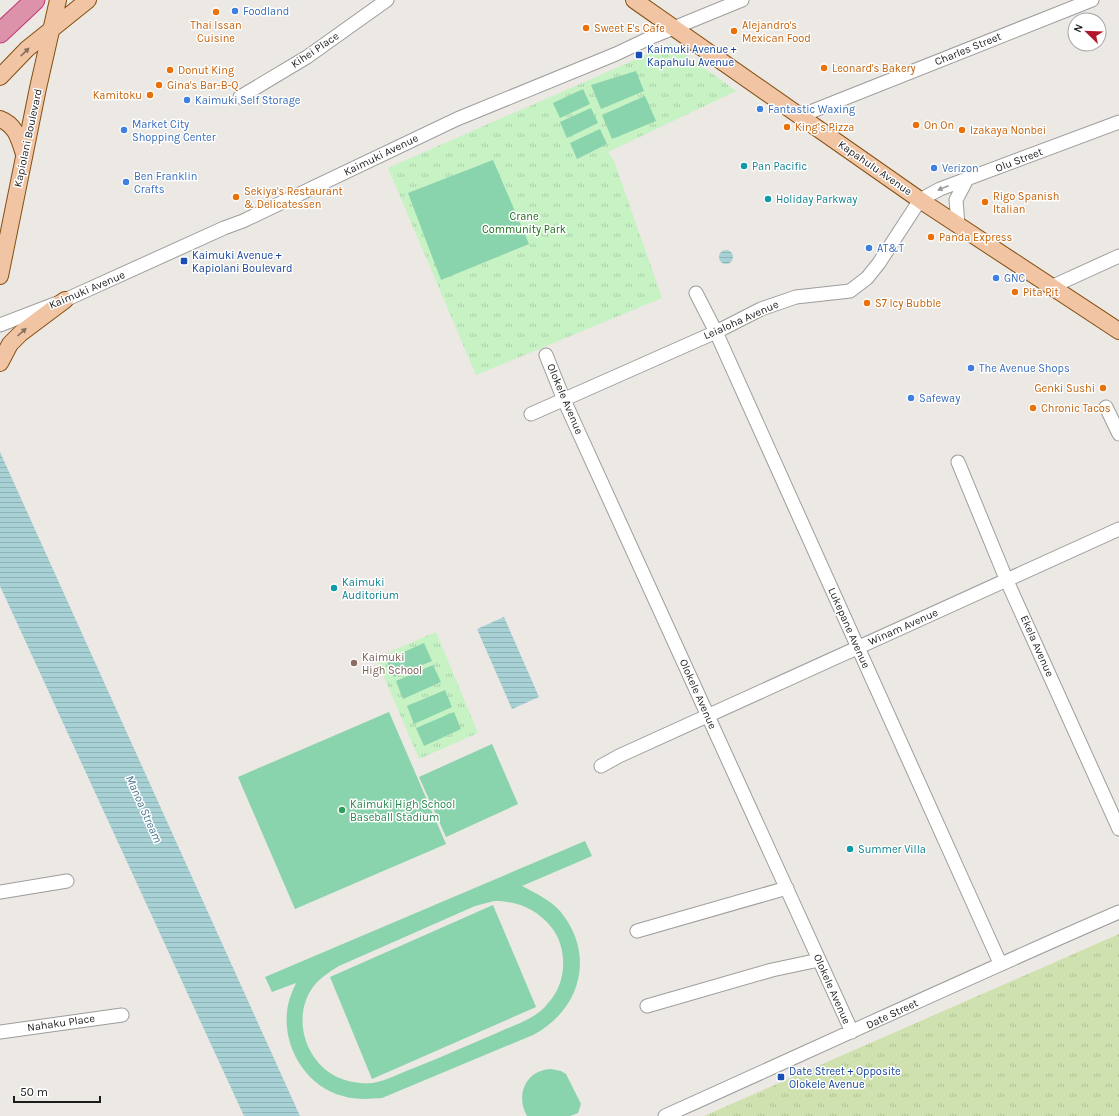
<svg xmlns="http://www.w3.org/2000/svg" width="1119" height="1116" viewBox="0 0 1119 1116" font-family="Karla,sans-serif">
  <style>
    .grass { fill: url(#grass-tufts) }
    .park { fill: url(#park-tufts) }
    .pitch { fill: #89d3ad; fill-rule: evenodd }
    .water { fill: url(#water-rules) }
    .lines { fill: none; stroke-linecap: round; stroke-linejoin: round }
    .minor-casing { stroke: #9d9d9d; stroke-width: 15 }
    .major-casing { stroke: #844f10; stroke-width: 18 }
    .highway-casing { stroke: #c33779; stroke-width: 21 }
    .minor { stroke: #fff; stroke-width: 13 }
    .major { stroke: #f1c5a3; stroke-width: 16 }
    .highway { stroke: #dc93aa; stroke-width: 19 }
    .oneway { fill: #867060 }
    .oneway2 { fill: #999 }
    .shop-dot { fill: #3f7fe0; stroke: #fff; stroke-width: 1.5 }
    .food-dot { fill: #e8710a; stroke: #fff; stroke-width: 1.5 }
    .transit-dot { fill: #1a4fb4; stroke: #fff; stroke-width: 1.5 }
    .culture-dot { fill: #0f9aa8; stroke: #fff; stroke-width: 1.5 }
    .education-dot { fill: #8d6e63; stroke: #fff; stroke-width: 1.5 }
    .leisure-dot { fill: #2e9e5b; stroke: #fff; stroke-width: 1.5 }
    .labels { text-anchor: middle; dominant-baseline: central; stroke-width: 3; stroke-linejoin: round; paint-order: stroke }
    .shop-label { font-size: 11px; fill: #366cbe; stroke: #fff; text-anchor: start }
    .food-label { font-size: 11px; fill: #c56008; stroke: #fff; text-anchor: start }
    .transit-label { font-size: 11px; fill: #164399; stroke: #fff; text-anchor: start }
    .street-label { font-size: 11px; fill: #1c1c1c; stroke: #fff }
    .culture-label { font-size: 11px; fill: #0d838f; stroke: #fff; text-anchor: start }
    .park-label { font-size: 11px; fill: #1b6d17; stroke: #fff }
    .education-label { font-size: 11px; fill: #785e54; stroke: #fff; text-anchor: start }
    .leisure-label { font-size: 11px; fill: #27864d; stroke: #fff; text-anchor: start }
    .water-label { font-size: 12px; font-style: italic; fill: #4d7892; stroke: #fff }
  </style>
  <defs>
    <pattern id="grass-tufts" width="24" height="20" patternUnits="userSpaceOnUse"><rect width="24" height="20" fill="#cee1ae"/><path d="M3 7l-1-3M5 7V3M7 7l1-3M15 17l-1-3M17 17v-4M19 17l1-3" fill="none" stroke="#b0c095"/></pattern>
    <pattern id="park-tufts" width="24" height="20" patternUnits="userSpaceOnUse"><rect width="24" height="20" fill="#c6f2c4"/><path d="M3 7l-1-3M5 7V3M7 7l1-3M15 17l-1-3M17 17v-4M19 17l1-3" fill="none" stroke="#aacfa8"/></pattern>
    <pattern id="water-rules" width="6" height="5" patternUnits="userSpaceOnUse"><rect width="6" height="5" fill="#a8d1d5"/><path d="M0 2.5h6" fill="none" stroke="#90b3b6"/></pattern>
  </defs>
  <rect width="100%" height="100%" fill="#ece8e3"/>
  <path class="grass" d="M1119,934V1116H704Z"/>
  <path class="park" d="M671,44L736,91L608,152L614,161L662,298L476,375L388,168Z
    M436,632L478,733L419,759L376,658Z"/>
  <path class="pitch" d="M636,71L644,91L601,109L591,85Z
    M583,89L590,104L560,118L553,103Z
    M645,96L656,121L612,139L602,115Z
    M591,108L598,123L567,138L560,122Z
    M600,129L607,144L577,159L570,143Z
    M493,160L529,244L441,280L408,193Z
    M424,643L432,661L394,677L386,660Z
    M433,665L441,682L403,699L396,681Z
    M445,690L452,707L414,724L407,706Z
    M389,712L446,844L295,909L238,777Z
    M454,712L461,729L424,746L416,728Z
    M492,744L518,804L446,837L419,777Z
    M585,841L592,856L522,886C535,893 549,899 560,911C596,954 581,1010 533,1035L382,1098C369,1099 356,1100 343,1096C307,1087 283,1048 287,1012C288,1001 292,992 296,983L272,992L265,977ZM494,901C517,901 537,909 552,928C568,949 567,984 548,1003C544,1009 538,1013 532,1017C522,1023 510,1027 499,1032C480,1040 460,1049 441,1057C429,1062 416,1067 404,1072C394,1076 384,1081 373,1083C360,1084 347,1082 335,1076C304,1059 292,1016 313,987C320,978 329,972 339,966L475,906Z
    M493,905L536,1007L372,1079L330,977Z
    M551,1069L561,1071L566,1074L581,1104L578,1113L570,1116H527C515,1095 526,1070 551,1069Z"/>
  <path class="water" d="M719 257a7 7 0 1 1 14 0a7 7 0 1 1-14 0Z
    M0,452L300,1116H244L0,586Z
    M504,617L539,697L512,709L477,629Z"/>
  <g class="lines">
    <defs>
      <path id="minor" d="M240,97L307,57L387,0
        M800,116L1092,0
        M958,225L956,200L967,179
        M1051,287L1119,256
        M696,293L716,332L1000,963
        M0,325L65,300L224,228L243,221L457,119L616,54L654,36L742,0
        M546,355L564,400L852,1032
        M1106,407L1119,434
        M531,414L716,332L761,309L796,297L850,291L867,278L879,263L920,200L940,189L1119,122
        M958,462L1007,581L1119,829
        M601,766L619,756L1119,529
        M0,892L67,881
        M637,931L787,888
        M647,1006L772,970L819,960
        M0,1032L122,1015
        M665,1116C816,1048 967,978 1119,912"/>
      <path id="major" d="M634,0L920,200L1119,331
        M0,77L27,49L88,0
        M0,119C16,125 19,139 24,154
        M0,276L38,88L58,0
        M0,363L10,344L21,333L65,300"/>
      <path id="highway" d="M0,33L35,0"/>
    </defs>
    <use href="#minor" class="minor-casing"/>
    <use href="#major" class="major-casing"/>
    <use href="#highway" class="highway-casing"/>
    <use href="#minor" class="minor"/>
    <use href="#major" class="major"/>
    <use href="#highway" class="highway"/>
  </g>
  <defs><path id="oneway-solid" d="M-6-.8H1V-3.2L6.5 0L1 3.2V.8H-6Z"/></defs>
  <g class="oneway">
    <use href="#oneway-solid" transform="translate(25 52) rotate(-44)"/>
    <use href="#oneway-solid" transform="translate(22 332) rotate(-42)"/>
  </g>
  <use class="oneway2" href="#oneway-solid" transform="translate(943 188) rotate(158)"/>
  <g class="shop-dot">
    <circle cx="235" cy="11" r="4"/>
    <circle cx="187" cy="100" r="4"/>
    <circle cx="760" cy="109" r="4"/>
    <circle cx="124" cy="130" r="4"/>
    <circle cx="934" cy="168" r="4"/>
    <circle cx="126" cy="182" r="4"/>
    <circle cx="869" cy="248" r="4"/>
    <circle cx="996" cy="278" r="4"/>
    <circle cx="971" cy="368" r="4"/>
    <circle cx="911" cy="398" r="4"/>
  </g>
  <g class="food-dot">
    <circle cx="216" cy="12" r="4"/>
    <circle cx="586" cy="28" r="4"/>
    <circle cx="734" cy="31" r="4"/>
    <circle cx="824" cy="68" r="4"/>
    <circle cx="170" cy="70" r="4"/>
    <circle cx="159" cy="85" r="4"/>
    <circle cx="150" cy="95" r="4"/>
    <circle cx="916" cy="125" r="4"/>
    <circle cx="787" cy="127" r="4"/>
    <circle cx="962" cy="130" r="4"/>
    <circle cx="236" cy="197" r="4"/>
    <circle cx="985" cy="202" r="4"/>
    <circle cx="931" cy="237" r="4"/>
    <circle cx="1015" cy="292" r="4"/>
    <circle cx="867" cy="303" r="4"/>
    <circle cx="1103" cy="388" r="4"/>
    <circle cx="1033" cy="408" r="4"/>
  </g>
  <g class="transit-dot">
    <rect x="635" y="51" width="8" height="8" rx="2"/>
    <rect x="180" y="257" width="8" height="8" rx="2"/>
    <rect x="777" y="1073" width="8" height="8" rx="2"/>
  </g>
  <g class="culture-dot">
    <circle cx="744" cy="166" r="4"/>
    <circle cx="768" cy="199" r="4"/>
    <circle cx="334" cy="588" r="4"/>
    <circle cx="850" cy="849" r="4"/>
  </g>
  <circle class="education-dot" cx="354" cy="663" r="4"/>
  <circle class="leisure-dot" cx="342" cy="810" r="4"/>
  <g class="labels">
    <g class="shop-label">
      <text x="243" y="11">Foodland</text>
      <text x="195" y="100">Kaimuki Self Storage</text>
      <text x="768" y="109">Fantastic Waxing</text>
      <text x="132" y="124">Market City<tspan x="132" dy="13">Shopping Center</tspan></text>
      <text x="942" y="168">Verizon</text>
      <text x="134" y="176">Ben Franklin<tspan x="134" dy="13">Crafts</tspan></text>
      <text x="877" y="248">AT&amp;T</text>
      <text x="1004" y="278">GNC</text>
      <text x="979" y="368">The Avenue Shops</text>
      <text x="919" y="398">Safeway</text>
    </g>
    <g class="food-label">
      <text x="216" y="25" text-anchor="middle">Thai Issan<tspan x="216" dy="13">Cuisine</tspan></text>
      <text x="742" y="25">Alejandro's<tspan x="742" dy="13">Mexican Food</tspan></text>
      <text x="594" y="28">Sweet E's Cafe</text>
      <text x="832" y="68">Leonard's Bakery</text>
      <text x="178" y="70">Donut King</text>
      <text x="167" y="85">Gina's Bar-B-Q</text>
      <text x="142" y="95" text-anchor="end">Kamitoku</text>
      <text x="924" y="125">On On</text>
      <text x="795" y="127">King’s Pizza</text>
      <text x="970" y="130">Izakaya Nonbei</text>
      <text x="244" y="191">Sekiya's Restaurant<tspan x="244" dy="13">&amp; Delicatessen</tspan></text>
      <text x="993" y="196">Rigo Spanish<tspan x="993" dy="13">Italian</tspan></text>
      <text x="939" y="237">Panda Express</text>
      <text x="1023" y="292">Pita Pit</text>
      <text x="875" y="303">S7 Icy Bubble</text>
      <text x="1095" y="388" text-anchor="end">Genki Sushi</text>
      <text x="1041" y="408">Chronic Tacos</text>
    </g>
    <g class="transit-label">
      <text x="647" y="49">Kaimuki Avenue +<tspan x="647" dy="13">Kapahulu Avenue</tspan></text>
      <text x="192" y="255">Kaimuki Avenue +<tspan x="192" dy="13">Kapiolani Boulevard</tspan></text>
      <text x="789" y="1071">Date Street + Opposite<tspan x="789" dy="13">Olokele Avenue</tspan></text>
    </g>
    <g class="street-label">
      <text transform="translate(968 49) rotate(-22)">Charles Street</text>
      <text transform="translate(315 50) rotate(-34)">Kihei Place</text>
      <text transform="translate(28 138) rotate(-78)">Kapiolani Boulevard</text>
      <text transform="translate(381 155) rotate(-26)">Kaimuki Avenue</text>
      <text transform="translate(1019 160) rotate(-21)">Olu Street</text>
      <text transform="translate(875 168) rotate(35)">Kapahulu Avenue</text>
      <text transform="translate(87 290) rotate(-23)">Kaimuki Avenue</text>
      <text transform="translate(741 320) rotate(-24)">Leialoha Avenue</text>
      <text transform="translate(565 399) rotate(67)">Olokele Avenue</text>
      <text transform="translate(903 627) rotate(-24)">Winam Avenue</text>
      <text transform="translate(849 628) rotate(66)">Lukepane Avenue</text>
      <text transform="translate(1037 646) rotate(66)">Ekela Avenue</text>
      <text transform="translate(698 694) rotate(66)">Olokele Avenue</text>
      <text transform="translate(832 989) rotate(66)">Olokele Avenue</text>
      <text transform="translate(892 1014) rotate(-25)">Date Street</text>
      <text transform="translate(61 1023) rotate(-8)">Nahaku Place</text>
    </g>
    <g class="culture-label">
      <text x="752" y="166">Pan Pacific</text>
      <text x="776" y="199">Holiday Parkway</text>
      <text x="342" y="582">Kaimuki<tspan x="342" dy="13">Auditorium</tspan></text>
      <text x="858" y="849">Summer Villa</text>
    </g>
    <g class="park-label">
      <text x="524" y="216">Crane<tspan x="524" dy="13">Community Park</tspan></text>
    </g>
    <g class="education-label">
      <text x="362" y="657">Kaimuki<tspan x="362" dy="13">High School</tspan></text>
    </g>
    <g class="leisure-label">
      <text x="350" y="804">Kaimuki High School<tspan x="350" dy="13">Baseball Stadium</tspan></text>
    </g>
    <g class="water-label">
      <text transform="translate(144 809) rotate(66)">Manoa Stream</text>
    </g>
  </g>
  <g transform="translate(1087 32) rotate(293)"><circle r="19" fill="#ffffff" stroke="#a4a4a4"/>
  <path d="M0-3L7 15L0 10L-7 15Z" fill="#b2162a"/>
  <text y="-6" font-size="11" font-weight="bold" text-anchor="middle" fill="#1c1c1c">N</text>
  </g>
  <path d="M14 1096v6h86v-6" fill="none" stroke="#1c1c1c" stroke-width="2"/>
  <text x="20" y="1096" font-size="12" fill="#1c1c1c" stroke="#ffffff" stroke-width="3" paint-order="stroke">50 m</text>
</svg>
